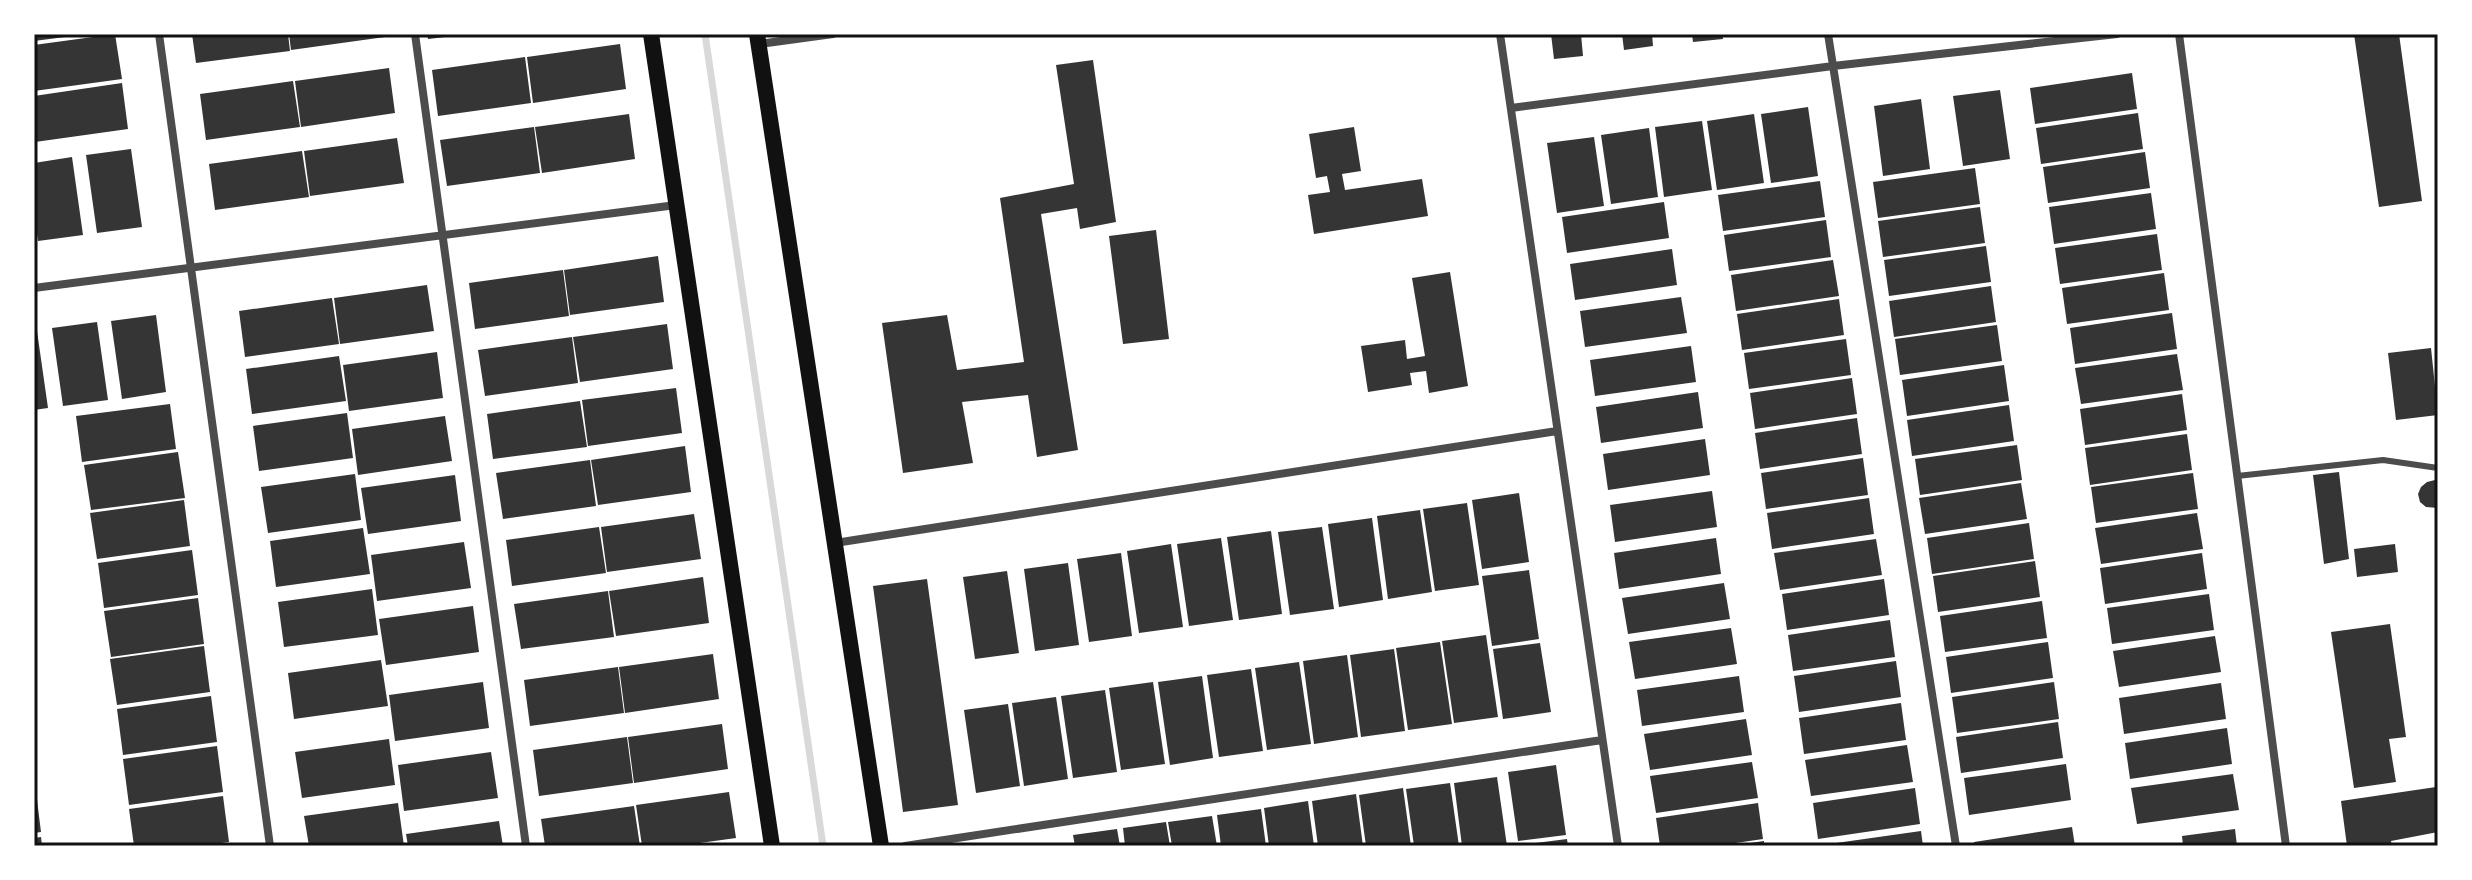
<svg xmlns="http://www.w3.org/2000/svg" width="2472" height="880" viewBox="0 0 2472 880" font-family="Bitter,serif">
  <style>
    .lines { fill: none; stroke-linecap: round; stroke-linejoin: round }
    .stream { stroke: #d9d9d9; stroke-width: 7 }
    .building { fill: #353535 }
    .service { stroke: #4c4c4c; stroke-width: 6 }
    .minor { stroke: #4c4c4c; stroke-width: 8 }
    .secondary { stroke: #111; stroke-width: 16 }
    .neatline { fill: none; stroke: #111; stroke-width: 3 }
  </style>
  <rect width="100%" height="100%" fill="#fff"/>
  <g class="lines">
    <path class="stream" d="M705,34L823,846"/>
  </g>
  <path class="building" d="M34,34H73V36L34,41Z
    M115,34L122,79L34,91V45Z
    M192,34H288L290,51L196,63Z
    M289,34H385V37L291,50Z
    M427,34H454V36L428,39Z
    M1551,34H1581L1583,56L1554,59Z
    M1622,34H1652L1653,46L1624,50Z
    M1692,34H1722L1723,39L1693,42Z
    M2354,34H2399L2422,201L2379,207Z
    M620,44L626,89L533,103L527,57Z
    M525,57L531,103L438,116L432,70Z
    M1093,60L1116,222L1080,229L1077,208L1041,214L1078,450L1037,457L1028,395L962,402L973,463L903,473L882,323L947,315L957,370L1024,362L1000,198L1074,184L1056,65Z
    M389,68L395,113L301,127L295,81Z
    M2132,73L2137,109L2035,124L2030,88Z
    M293,81L300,127L206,140L200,94Z
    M122,83L128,129L35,142L34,96Z
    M2000,90L2010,159L1963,166L1953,96Z
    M1921,99L1930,169L1883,176L1874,106Z
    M1808,107L1818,176L1771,183L1761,114Z
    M2138,113L2143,149L2041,164L2036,128Z
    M629,114L635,159L542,173L535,127Z
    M1754,114L1764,183L1717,190L1707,121Z
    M1702,121L1712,190L1664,197L1655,127Z
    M534,127L540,173L447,186L440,140Z
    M1354,127L1361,171L1342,174L1345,190L1422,179L1428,216L1314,234L1308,195L1330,192L1327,176L1316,178L1309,134Z
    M1649,128L1658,197L1611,204L1601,135Z
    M1594,137L1604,206L1557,213L1547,143Z
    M397,138L404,183L310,196L304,151Z
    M131,149L142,227L97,233L86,155Z
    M302,151L309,197L215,210L209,164Z
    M2145,152L2150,188L2048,203L2043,167Z
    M72,157L83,235L38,241L34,213V163Z
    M1975,168L1980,204L1878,218L1873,182Z
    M1820,181L1825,217L1723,231L1718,195Z
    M2151,193L2156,229L2054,244L2049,207Z
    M1664,202L1669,238L1567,253L1562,217Z
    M1980,207L1985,243L1883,257L1878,221Z
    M1826,220L1831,257L1729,271L1724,235Z
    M1156,230L1169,339L1123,344L1109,236Z
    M2157,234L2162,270L2060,284L2055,248Z
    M1986,246L1991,282L1889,296L1884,260Z
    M1672,249L1677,285L1575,300L1570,264Z
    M658,256L664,302L570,315L564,270Z
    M1833,260L1839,296L1736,311L1731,275Z
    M563,270L569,316L475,329L469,283Z
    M1450,272L1468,386L1429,393L1426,371L1410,373L1412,385L1368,392L1361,346L1405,340L1407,359L1425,356L1412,278Z
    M2164,273L2169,310L2067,324L2062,288Z
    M427,285L434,331L340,344L334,298Z
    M1991,286L1996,322L1894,337L1889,301Z
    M1681,297L1687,333L1585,347L1580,311Z
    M332,298L339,344L245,357L239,311Z
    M1839,299L1844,335L1742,350L1737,314Z
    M2172,313L2177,349L2075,364L2070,328Z
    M156,315L166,392L122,399L111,321Z
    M97,322L108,400L63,406L52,328Z
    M667,324L673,369L580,382L573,337Z
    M1997,325L2002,361L1900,375L1895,339Z
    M34,331H37L48,408L34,410Z
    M572,337L578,383L485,396L478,350Z
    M1846,339L1851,375L1749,389L1744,353Z
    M1691,346L1696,382L1595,396L1590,360Z
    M2431,348L2438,415L2396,420L2388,353Z
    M437,352L443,398L349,411L343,365Z
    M2177,354L2183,390L2081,404L2075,368Z
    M339,356L346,401L252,414L246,369Z
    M2004,365L2009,401L1907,416L1902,380Z
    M1852,378L1857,414L1755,429L1750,393Z
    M676,388L682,433L588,446L582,400Z
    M1698,392L1703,428L1601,443L1596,407Z
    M2182,394L2187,430L2085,445L2080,409Z
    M580,401L587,447L493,459L487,414Z
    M170,404L176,449L82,462L76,416Z
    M2009,405L2014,441L1912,456L1907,420Z
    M347,413L353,458L259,471L253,426Z
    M445,416L452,461L358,475L352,429Z
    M1857,418L1862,454L1760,469L1755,433Z
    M2187,434L2192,470L2090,485L2085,448Z
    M1705,439L1710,475L1608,490L1603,454Z
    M2017,445L2022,480L1920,495L1915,459Z
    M685,446L691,492L598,505L591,460Z
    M178,452L185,498L91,510L84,465Z
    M1863,458L1868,495L1766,509L1761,473Z
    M590,460L596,506L503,519L496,473Z
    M2339,472L2349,559L2324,564L2313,475Z
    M2193,473L2198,509L2096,523L2091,487Z
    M355,474L361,520L268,533L261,487Z
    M455,475L461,521L368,534L361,488Z
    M2435,480L2438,481V508L2426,507L2420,502L2418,494L2421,487L2427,482Z
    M2021,483L2027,519L1925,534L1919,498Z
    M1712,491L1717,527L1615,542L1610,505Z
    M1519,493L1529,562L1482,569L1472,500Z
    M1869,498L1874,534L1772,549L1767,513Z
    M184,500L190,546L97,559L90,513Z
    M1467,503L1479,585L1435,591L1423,509Z
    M1420,510L1432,592L1388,599L1377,516Z
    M2197,513L2203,549L2101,564L2095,528Z
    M694,514L701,559L607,572L601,527Z
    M1372,518L1383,600L1339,607L1328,524Z
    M2029,523L2034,559L1932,574L1927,538Z
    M599,527L606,573L512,586L506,540Z
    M1322,527L1334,609L1290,615L1278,532Z
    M363,528L370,574L276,587L270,541Z
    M1271,531L1282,614L1239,620L1227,537Z
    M1221,538L1233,620L1189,626L1177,544Z
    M1716,538L1721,574L1619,589L1614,553Z
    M1876,539L1882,575L1780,590L1774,553Z
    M464,542L471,588L377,601L371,555Z
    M1171,544L1183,627L1139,633L1127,551Z
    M2395,544L2398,572L2357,577L2354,549Z
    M192,550L198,595L104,608L98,563Z
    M1121,553L1132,636L1089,642L1077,559Z
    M2202,553L2207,589L2105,604L2100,568Z
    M2035,561L2040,597L1938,612L1933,576Z
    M1068,563L1079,645L1035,651L1024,569Z
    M1529,570L1539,639L1492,646L1482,576Z
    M1007,571L1019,653L975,659L963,577Z
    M703,577L709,623L616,636L609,591Z
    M927,579L958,805L903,812L873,586Z
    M1884,579L1889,615L1787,630L1782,594Z
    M1724,583L1730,619L1628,634L1622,598Z
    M372,589L378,635L284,647L278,602Z
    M608,591L614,637L521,649L514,604Z
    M2209,594L2214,630L2112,644L2107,608Z
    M198,598L204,644L111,657L104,611Z
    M2042,601L2047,638L1945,652L1940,616Z
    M473,606L479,652L386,665L379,619Z
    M1890,620L1895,657L1793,671L1788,635Z
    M2390,624L2406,737L2389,739L2396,782L2354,788L2331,632Z
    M1731,628L1737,664L1635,679L1629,642Z
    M1486,635L1498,717L1454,723L1442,641Z
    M2215,636L2221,672L2119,687L2113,651Z
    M1440,642L1452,724L1408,730L1396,648Z
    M2048,642L2053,678L1951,693L1946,657Z
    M1540,643L1551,712L1503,719L1493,649Z
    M204,646L210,692L117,705L110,659Z
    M1394,649L1405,731L1361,737L1350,655Z
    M713,654L719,699L625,713L619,667Z
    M1347,655L1358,737L1314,744L1303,661Z
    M381,660L388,706L294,719L288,673Z
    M1896,661L1901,697L1799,712L1794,676Z
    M1299,662L1311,744L1267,750L1255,668Z
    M618,667L624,713L530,726L524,680Z
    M1251,669L1263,751L1219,757L1207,675Z
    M1202,676L1213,758L1170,765L1158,682Z
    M1739,676L1744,712L1642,726L1637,690Z
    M483,682L489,728L395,741L389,695Z
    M1153,682L1165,764L1121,770L1109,688Z
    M2054,682L2059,719L1957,733L1952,697Z
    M2221,683L2226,719L2124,734L2119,698Z
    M1105,690L1117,772L1073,778L1061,696Z
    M211,696L217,742L123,755L117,709Z
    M1056,697L1068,779L1024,786L1012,703Z
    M1901,703L1906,740L1804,754L1799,718Z
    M1008,704L1020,786L976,793L964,710Z
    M1746,719L1752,755L1650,770L1644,734Z
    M2058,722L2063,758L1961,773L1956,737Z
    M722,724L728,769L634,783L628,737Z
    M2227,728L2232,764L2130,779L2125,743Z
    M627,737L633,783L539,796L533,750Z
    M389,739L395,785L302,798L295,752Z
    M1907,745L1913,782L1811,796L1805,760Z
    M217,746L223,792L129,805L123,759Z
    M491,752L498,798L404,811L398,765Z
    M1752,762L1758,798L1656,813L1650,776Z
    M2066,764L2071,800L1969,815L1964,778Z
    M1556,765L1566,835L1518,841L1508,772Z
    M2233,774L2239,810L2137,824L2131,788Z
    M1497,777L1507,846H1462L1454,783Z
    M1450,783L1459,846H1414L1406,789Z
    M2436,787L2438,832L2391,841L2392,846H2369V843L2347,846L2341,801Z
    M1403,788L1411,846H1366L1359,795Z
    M1915,788L1920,824L1818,839L1813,803Z
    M34,792H36L41,832L34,833Z
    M729,792L736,838L678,846H642L636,805Z
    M1356,794L1363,846H1318L1312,801Z
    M223,796L229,842L199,846H134L129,809Z
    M1308,801L1314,846H1269L1264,808Z
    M398,803L404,846H309L304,816Z
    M1758,803L1763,839L1715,846H1660L1656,818Z
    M634,806L640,846H545L541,819Z
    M1261,809L1266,846H1221L1217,815Z
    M1212,816L1217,846H1172L1168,822Z
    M499,821L503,846H408L406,834Z
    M1166,822L1170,846H1125L1123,828Z
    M2072,827L2075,846H1975L1974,842Z
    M1117,829L1120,846H1075L1073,835Z
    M2235,829L2237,846H2183L2182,836Z
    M1921,831L1923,846H1829V844Z
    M41,837L42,846H34V838Z
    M1567,839L1568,846H1529L1528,844Z
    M1764,841V846H1743V844Z"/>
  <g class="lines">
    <path class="service" d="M2237,476L2383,460L2438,468"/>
    <path class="minor" d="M159,34L270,846
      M415,34L526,846
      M1500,34L1618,846
      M1828,34L1956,846
      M2179,34L2286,846
      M759,44L833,34
      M1511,108L1833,66L2117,34
      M34,288L676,205
      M835,543L1557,431
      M905,846L1602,740"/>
    <path class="secondary" d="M651,34L772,846
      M757,34L881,846"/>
  </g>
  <rect width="2472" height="880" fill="none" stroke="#ffffff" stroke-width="72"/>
  <rect x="36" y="36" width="2400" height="808" class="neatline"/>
</svg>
